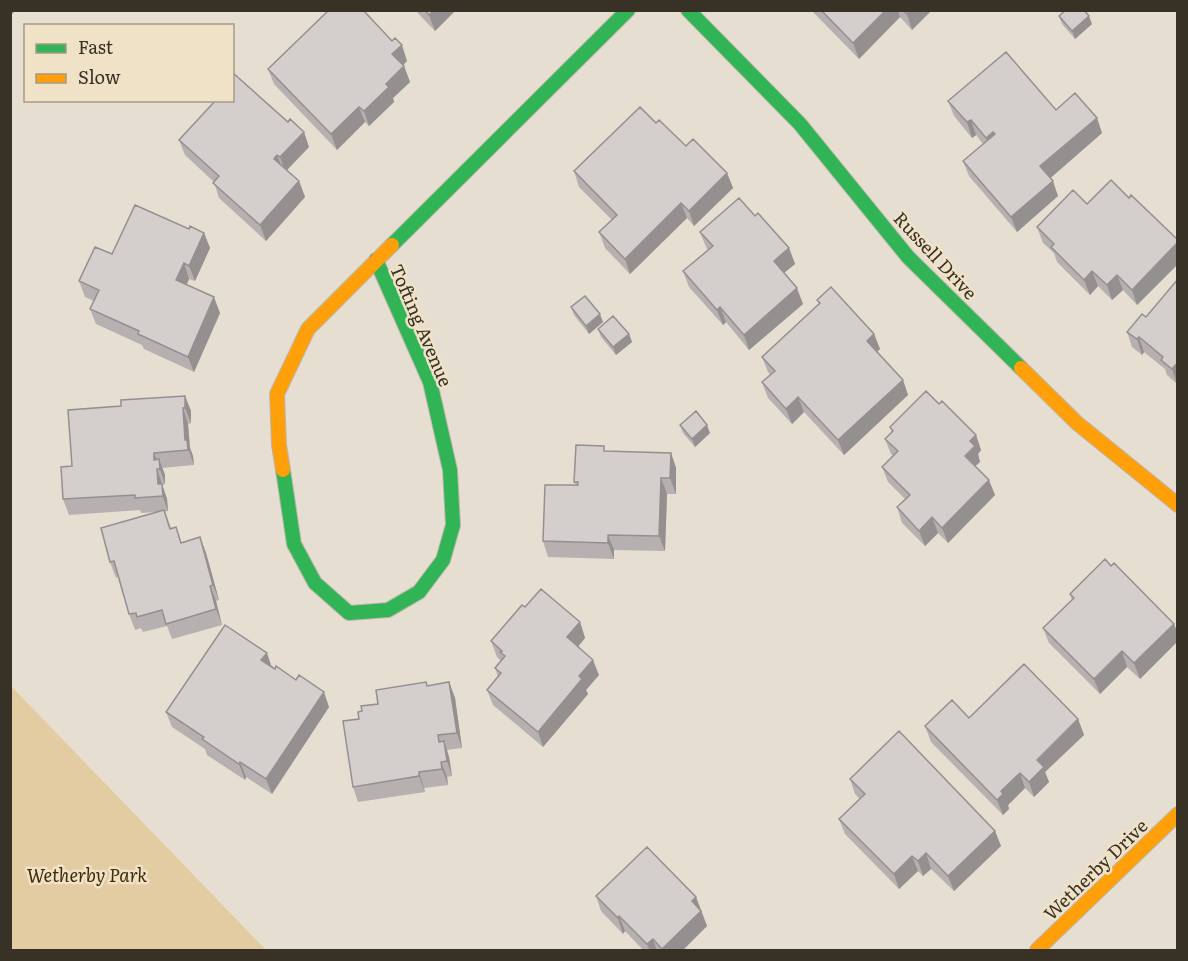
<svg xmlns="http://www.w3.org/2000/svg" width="1188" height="961" viewBox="0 0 1188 961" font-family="Literata,serif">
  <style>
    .green { fill: #e3cca1 }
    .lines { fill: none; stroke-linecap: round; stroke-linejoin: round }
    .fast-casing { stroke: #bdb7ac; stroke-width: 16 }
    .slow-casing { stroke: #bdb7ac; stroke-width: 16 }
    .fast { stroke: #30b455; stroke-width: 14 }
    .slow { stroke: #ff9f0a; stroke-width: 14 }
    .wall { fill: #b6b1b0 }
    .shaded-wall { fill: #949090 }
    .building { fill: #d4cecd; stroke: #949090; stroke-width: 1.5 }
    .labels { text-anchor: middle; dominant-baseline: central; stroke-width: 5; stroke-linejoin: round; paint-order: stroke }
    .street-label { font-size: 18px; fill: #373126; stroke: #f0e2c6 }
    .park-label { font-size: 18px; font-style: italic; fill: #3c2b05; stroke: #f0e2c6 }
  </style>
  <rect width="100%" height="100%" fill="#e6ded0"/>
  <path class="green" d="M10,686H11L266,950H11Z"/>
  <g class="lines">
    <defs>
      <path id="fast" d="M688,10L800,124L908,257L1021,368
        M392,245L628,10
        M283,470L294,544L315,583L349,613L388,610L419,592L443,560L453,525L450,470L430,382L376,260"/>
      <path id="slow" d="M1021,368L1077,423L1178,505
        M283,470L279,445L277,394L308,329L392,245
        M1037,950L1178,814"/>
    </defs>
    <use href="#fast" class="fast-casing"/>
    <use href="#slow" class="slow-casing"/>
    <use href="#fast" class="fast"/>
    <use href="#slow" class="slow"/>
  </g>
  <path class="wall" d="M415,10H456L435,31Z
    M811,10H932L912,30L900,17L859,59Z
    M1059,16L1092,24L1075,39L1062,24Z
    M407,61L403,65L404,66L410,82L393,98L394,102L369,126L365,122L337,150L274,84L268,69Z
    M214,100H232L309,147L287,170L299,181L305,197L266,241L219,198L214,182L185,155L179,140L215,102Z
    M948,101L1056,110L1097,118L1102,133L1050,178L1058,196L1017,232L969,176L963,161L983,144L976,135L972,138L954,116Z
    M656,123L686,146L727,173L733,188L694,226L687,218L630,274L605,248L599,232L612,220L579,187L574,171Z
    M1129,198L1178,240V264L1137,305L1123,290L1112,300L1098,286L1090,295L1057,262L1054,253L1043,243L1037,227L1087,204Z
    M755,216L789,248L795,264L784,273L803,304L749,350L726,322L723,325L689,287L683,271L708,250L706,247L700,232Z
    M204,233L210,248L195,281L189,279L186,285L220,313L194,372L144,349L142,345L96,324L90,309L94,301L85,297L79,281L112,254Z
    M1178,279L1177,384L1167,375L1165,369L1144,352L1142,355L1132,347L1127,332L1146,317Z
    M817,300L874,334L880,349L877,352L903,380L908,395L844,455L804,412L792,424L768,398L762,382L770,375L768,372L762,357L819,304Z
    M571,307L603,322L589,334L574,315Z
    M598,329L629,334L632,342L616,355L601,337Z
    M185,396L191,411V423L188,424L190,448L193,456L194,465L162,468L165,475V484L163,485V487L167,499L168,511L165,512L171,528L181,543L200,537L206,553L219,600L216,601L222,625L172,639L167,626L143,632L141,628L135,630L129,614L118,577L116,578L110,562L156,512L141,513L140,510L69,515L63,499L121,406Z
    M939,404L976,435L981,450L978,454L980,462L975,466L995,495L948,543L938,533L925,546L902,523L897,507L905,499L888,482L882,467L893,456L891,454L885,439L892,432L890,427Z
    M680,425L710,433L695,447L683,433Z
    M606,451L671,453L676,468V494H667L665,551L614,550V559L548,557L543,541L576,485L574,482Z
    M1070,594L1174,624L1178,634V641L1140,679L1127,667L1100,694L1049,643L1043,628L1072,600Z
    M525,607L580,622L585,638L578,646L599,675L586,690L588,694L543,747L493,705L487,690L498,677L495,668L501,661L497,657L491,641Z
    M272,667L329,707L272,794L246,777L245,780L207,755L205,749L172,727L166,712Z
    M426,682L428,686L449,682L455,698L462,748L447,750L449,757L452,776L447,777L448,785L424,788L425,792L358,802L353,787L359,719L378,704Z
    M969,718L1078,719L1084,735L1045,772L1049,782L1034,797L1025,788L1008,805L1009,809L1003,815L931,742L925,726Z
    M850,779L995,831L1001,846L954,891L931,869L923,876L918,871L899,889L845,834L839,819L860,799L855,794Z
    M596,896L696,897L707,926L682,951H644L625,931L623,934L601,911Z"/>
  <path class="shaded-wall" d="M10,10H16L10,16Z
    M434,10H456L435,31L429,15Z
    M886,10H898L900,17L859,59L853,43Z
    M910,10H932L912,30L907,14Z
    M1089,16L1092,24L1075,39L1072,31Z
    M402,45L407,61L398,70L392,54Z
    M404,66L410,82L393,98L394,102L369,126L364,111L386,84Z
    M359,107L365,122L337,150L331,134Z
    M1097,118L1102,133L1046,182L1040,166Z
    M971,120L976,135L972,138L967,122Z
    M304,132L309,147L285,172L280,157Z
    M993,132L999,147L991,154L986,138Z
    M277,155L283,170L274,159Z
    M727,173L733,188L694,226L689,211Z
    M299,181L305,197L266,241L260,225Z
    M1053,181L1058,196L1017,232L1011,217Z
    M681,203L687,218L630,274L625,259Z
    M204,233L210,248L195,281L189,266Z
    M1178,242V264L1137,305L1132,290Z
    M789,248L795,264L779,277L774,261Z
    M184,263L189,279L182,296L176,280Z
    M1092,271L1098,286L1090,295L1084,280Z
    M1117,275L1123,290L1112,300L1107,285Z
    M797,288L803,304L749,350L744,335Z
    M214,297L220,313L194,372L188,357Z
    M720,307L726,322L723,325L717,310Z
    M600,314L603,322L589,334L586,326Z
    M629,334L632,342L616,355L613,347Z
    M874,334L880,349L872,356L867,341Z
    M1139,337L1144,352L1142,355L1137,339Z
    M1178,362V384H1177L1172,369Z
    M903,380L908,395L844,455L838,440Z
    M185,396L191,411V423L185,408Z
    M798,397L804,412L792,424L786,409Z
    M183,408L188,424L190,448L193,456L194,465L185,440Z
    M707,425L710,433L695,447L692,439Z
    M976,435L981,450L978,454L980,462L970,471L965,456L970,441Z
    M154,453L160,468L159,459L165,475V484L160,469L154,460Z
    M671,453L676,468V494L670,478Z
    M157,469L167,499L168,511L158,484Z
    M661,478L667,494L665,551L659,536Z
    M989,480L995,495L948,543L942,528Z
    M932,517L938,533L925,546L919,531Z
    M608,535L614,550V559L608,543Z
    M200,537L206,553L219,600L213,585Z
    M210,586L216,601L222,625L216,609Z
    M580,622L585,638L573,653L567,637Z
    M1174,624L1178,634V641L1140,679L1134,663Z
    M1122,651L1127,667L1100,694L1094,679Z
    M267,653L272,668L261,660Z
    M593,660L599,675L586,690L588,694L543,747L538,732L579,676Z
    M449,682L455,698L462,748L457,733Z
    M324,692L329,707L272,794L266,779Z
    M1078,719L1084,735L1045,772L1049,782L1034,797L1029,782L1037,760Z
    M444,741L449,757L452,776L447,761Z
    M240,762L246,777L245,780L239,764Z
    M441,762L447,777L448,785L442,769Z
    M419,772L424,788L425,792L419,776Z
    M1020,773L1025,788L1008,805L1009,809L1003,815L997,800L1001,791Z
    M995,831L1001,846L954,891L948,876Z
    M926,853L931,869L923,876L918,861Z
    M912,856L918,871L899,889L894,874Z
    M696,897L707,926L682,951H663L662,949L692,901Z
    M619,916L625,931L623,934L618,918Z
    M653,939L657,951H650L647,944Z"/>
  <path class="building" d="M329,10H363L392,41L395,38L402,45L392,54L404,66L386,84L389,87L364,111L359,107L331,134L268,69Z
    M425,10H434L429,15Z
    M821,10H886L853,43Z
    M903,10H910L907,14Z
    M1066,10H1084L1089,16L1072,31L1059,16Z
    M1006,52L1056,110L1075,93L1097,118L1040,166L1053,181L1011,217L963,161L995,134L993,132L986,138L971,120L967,122L948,101Z
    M232,72L288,122L290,119L304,132L280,157L277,155L274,159L299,181L260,225L213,183L219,176L179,140L216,100H232Z
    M640,107L656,123L659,120L686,146L693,139L727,173L689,211L681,203L625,259L599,232L617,215L574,171Z
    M1111,180L1129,198L1131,195L1178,240V242L1132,290L1117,275L1107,285L1092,271L1084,280L1051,247L1054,244L1037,227L1073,190L1087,204Z
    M739,198L755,216L758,213L789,248L774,261L797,288L744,335L720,307L717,310L683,271L713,246L700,232Z
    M135,205L189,229L190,226L204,233L189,266L184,263L176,280L214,297L188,357L138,334L139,331L90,309L99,290L79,281L95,247L112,254Z
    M1178,279V362L1172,369L1161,360L1163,357L1139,337L1137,339L1127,332L1142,314L1146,317Z
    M831,287L874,334L867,341L903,380L838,440L798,397L786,409L762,382L775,371L762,357L820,303L817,300Z
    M585,296L600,314L586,326L571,307Z
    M613,316L629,334L613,347L598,329Z
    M926,391L939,404L942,401L976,435L970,441L975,446L965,456L989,480L942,528L932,517L919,531L897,507L910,495L882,467L898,451L885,439L893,431L890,427Z
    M185,396V408H183L185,440H187L188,450L154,453V460L159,459L160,469H157L158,484H162L163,496L135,498V495L63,499L61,467L72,466L68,410L121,406V400Z
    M696,411L707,425L692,439L680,425Z
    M576,445L604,446V451L671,453L670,478H661L659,536L608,535V543L543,541L545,485H578V482H574Z
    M164,510L170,529L176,527L181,543L200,537L213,585L210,586L216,609L166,624L162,610L137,617L136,613L129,614L114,561L110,562L101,528Z
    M1105,559L1111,566L1114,563L1174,624L1134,663L1122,651L1094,679L1043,628L1074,598L1070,594Z
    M541,589L580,622L567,637L593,660L579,676L582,679L538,732L487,690L501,673L495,668L505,656L500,652L502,651L491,641L522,605L525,607Z
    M225,625L267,653L261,660L275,669L276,666L296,680L299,675L324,692L266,779L240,762L239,764L202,739L204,737L166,712Z
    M1024,664L1078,719L1037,760L1044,767L1029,782L1020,773L1001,791L1003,794L997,800L925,726L952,700L969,718Z
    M426,682L427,686L449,682L457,733L438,735L439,742L444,741L447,761L441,762L442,769L419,772V776L353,787L343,721L359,719L358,712L362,711L361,706L378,704L376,690Z
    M899,731L995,831L948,876L926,853L918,861L912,856L894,874L839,819L865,794L850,779Z
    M647,847L696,897L692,901L701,911L662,949L653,939L647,944L619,916L618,918L596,896Z"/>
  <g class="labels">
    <g class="street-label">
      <text transform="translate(936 255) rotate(47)">Russell Drive</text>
      <text transform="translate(422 325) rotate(67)">Tofting Avenue</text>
      <text transform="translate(1095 869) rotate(-44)">Wetherby Drive</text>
    </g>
    <g class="park-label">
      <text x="87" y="874">Wetherby Park</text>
    </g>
  </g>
  <rect width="1188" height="961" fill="none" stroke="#373126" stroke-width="24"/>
  <rect x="24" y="24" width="210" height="78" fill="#f0e2c6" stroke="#a69b86" stroke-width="1.5"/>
  <rect x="36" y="44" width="30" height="9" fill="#30b455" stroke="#a69b86" stroke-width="1.5"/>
  <text x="78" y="54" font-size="18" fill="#373126">Fast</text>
  <rect x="36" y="74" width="30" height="9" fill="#ff9f0a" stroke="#a69b86" stroke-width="1.5"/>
  <text x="78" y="84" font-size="18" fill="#373126">Slow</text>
</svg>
